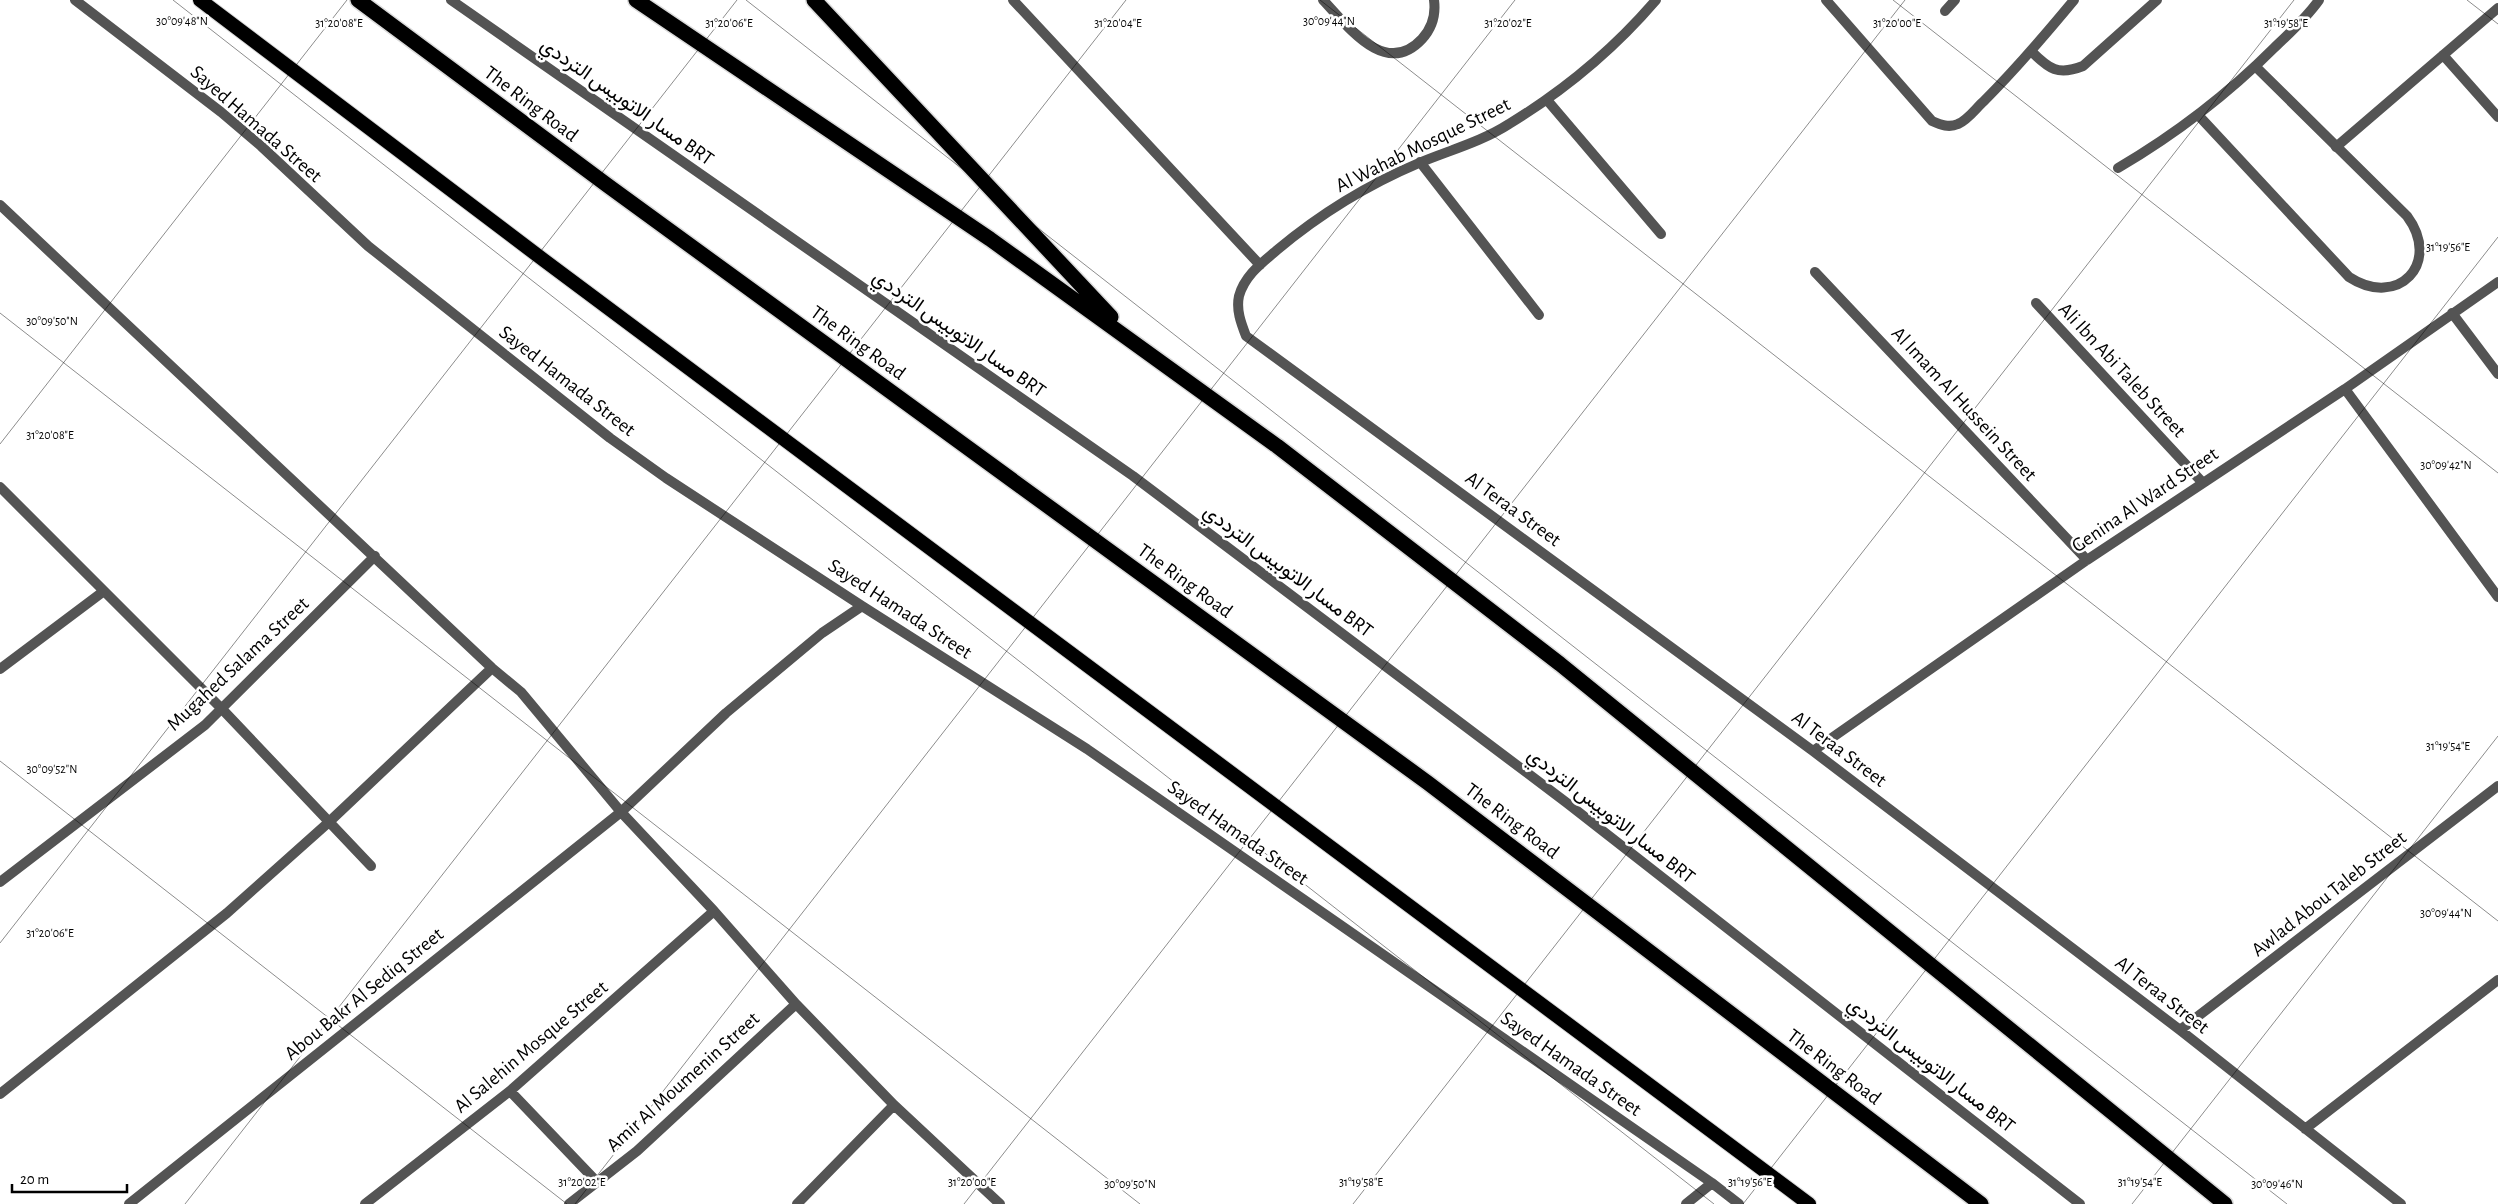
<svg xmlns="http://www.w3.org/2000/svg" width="2498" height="1204" viewBox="0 0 2498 1204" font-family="'Alegreya Sans',Vazirmatn,sans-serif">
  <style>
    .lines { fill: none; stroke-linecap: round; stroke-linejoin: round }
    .trunk-casing { stroke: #dbdbdb; stroke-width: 16 }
    .motorway-casing { stroke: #dbdbdb; stroke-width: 18 }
    .service { stroke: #545454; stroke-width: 10 }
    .minor { stroke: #545454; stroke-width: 10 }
    .trunk { stroke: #000; stroke-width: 14 }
    .motorway { stroke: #000; stroke-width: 15 }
    .ticks { fill: none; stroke: #000; stroke-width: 1; stroke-opacity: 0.45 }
    .labels { text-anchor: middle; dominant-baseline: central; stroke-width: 5; stroke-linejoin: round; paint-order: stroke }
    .street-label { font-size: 20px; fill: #000; stroke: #fff }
    .ticks-label { font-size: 12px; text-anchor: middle; fill: #000; stroke: #fff; stroke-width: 5; stroke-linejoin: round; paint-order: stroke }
  </style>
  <rect width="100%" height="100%" fill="#fff"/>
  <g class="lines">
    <defs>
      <path id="trunk" d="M200,0L545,261L1809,1204"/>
      <path id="motorway" d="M358,0L607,185L1428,783L1981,1204
        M636,0L990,239L1277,446L1560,664L2225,1204
        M814,0L1111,317"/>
    </defs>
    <use href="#trunk" class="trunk-casing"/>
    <use href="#motorway" class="motorway-casing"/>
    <path class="service" d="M451,0L1133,476L1567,803L2080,1204
      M1323,0C1347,25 1385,79 1422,39C1432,28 1436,15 1434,0
      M1826,0L1932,121C1941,125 1949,128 1958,124C1968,120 1976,108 1984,101C2016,69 2045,35 2074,0
      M2031,51C2049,69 2058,76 2083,66L2157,0
      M2199,116L2349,277C2398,309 2442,263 2407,216L2256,67
      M2118,168C2176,134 2227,95 2275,47C2290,33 2307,17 2319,0"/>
    <path class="minor" d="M75,0L221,112L261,146L368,246L610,438L666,478L862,606L1087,749L1712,1183L1739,1204
      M1013,0L1260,265
      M1656,0C1614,49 1565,90 1509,124C1481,142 1450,150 1419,163C1367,185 1320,214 1277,250C1262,263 1245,275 1239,296C1236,310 1241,323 1246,336L1813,751L2180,1030L2401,1204
      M1945,11L1955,0
      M2443,55L2498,117
      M1547,100L1661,234
      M2336,147L2498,8
      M1420,162L1539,315
      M0,205L492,668L521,692L621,812L714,911L796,1004L894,1105L1000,1204
      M1815,272L2087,560
      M2036,303L2202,482
      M2452,313L2498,374
      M2345,389L2498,597
      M0,487L222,709L371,866
      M0,669L104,591
      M1813,751L2087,560L2345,389L2498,282
      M0,882L205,725L375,556
      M2180,1030L2498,786
      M510,1091L597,1182
      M0,1094L227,913L329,822L492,668
      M2305,1129L2498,980
      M129,1204L621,812L726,713L822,633L862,606
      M365,1204L510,1091L714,911
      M569,1204L637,1151L796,1004
      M797,1204L894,1105
      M1686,1204L1712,1183"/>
    <use href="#trunk" class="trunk"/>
    <use href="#motorway" class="motorway"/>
  </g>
  <path class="ticks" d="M173,0L1714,1204M746,0L2287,1204M1320,0L2498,921M1893,0L2498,473M2467,0L2498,24M0,313L1140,1204M0,444L347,0M0,761L567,1204M0,943L737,0M185,1204L1126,0M575,1204L1515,0M964,1204L1905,0M1353,1204L2294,0M1743,1204L2498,237M2132,1204L2498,736"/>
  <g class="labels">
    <g class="street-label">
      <text transform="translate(627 102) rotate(35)">مسار الاتوبيس الترددي BRT</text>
      <text transform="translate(531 104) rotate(37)">The Ring Road</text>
      <text transform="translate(256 124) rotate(41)">Sayed Hamada Street</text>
      <text transform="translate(1423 145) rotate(-26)">Al Wahab Mosque Street</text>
      <text transform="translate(959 334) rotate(35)">مسار الاتوبيس الترددي BRT</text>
      <text transform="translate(858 343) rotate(36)">The Ring Road</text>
      <text transform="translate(2122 370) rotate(47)">Ali Ibn Abi Taleb Street</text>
      <text transform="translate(567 381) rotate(38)">Sayed Hamada Street</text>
      <text transform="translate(1964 404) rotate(47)">Al Imam Al Hussein Street</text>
      <text transform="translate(2145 500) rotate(-34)">Genina Al Ward Street</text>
      <text transform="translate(1513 509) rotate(36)">Al Teraa Street</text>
      <text transform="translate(1288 571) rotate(37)">مسار الاتوبيس الترددي BRT</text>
      <text transform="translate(1185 581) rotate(36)">The Ring Road</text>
      <text transform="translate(900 609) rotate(33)">Sayed Hamada Street</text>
      <text transform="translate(238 664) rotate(-43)">Mugahed Salama Street</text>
      <text transform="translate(1839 749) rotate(37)">Al Teraa Street</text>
      <text transform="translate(1611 816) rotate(38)">مسار الاتوبيس الترددي BRT</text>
      <text transform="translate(1512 821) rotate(37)">The Ring Road</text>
      <text transform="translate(1238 833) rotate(35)">Sayed Hamada Street</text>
      <text transform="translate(2329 894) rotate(-38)">Awlad Abou Taleb Street</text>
      <text transform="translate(364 994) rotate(-39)">Abou Bakr Al Sediq Street</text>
      <text transform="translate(2162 995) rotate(38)">Al Teraa Street</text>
      <text transform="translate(531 1047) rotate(-40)">Al Salehin Mosque Street</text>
      <text transform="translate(1571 1064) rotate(35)">Sayed Hamada Street</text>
      <text transform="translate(1931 1065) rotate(38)">مسار الاتوبيس الترددي BRT</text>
      <text transform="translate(1834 1067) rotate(37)">The Ring Road</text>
      <text transform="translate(683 1082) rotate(-42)">Amir Al Moumenin Street</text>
    </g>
  </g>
  <g class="ticks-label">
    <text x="182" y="25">30°09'48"N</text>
    <text x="1329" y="25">30°09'44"N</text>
    <text x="339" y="27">31°20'08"E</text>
    <text x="729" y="27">31°20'06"E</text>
    <text x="1118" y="27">31°20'04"E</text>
    <text x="1508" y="27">31°20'02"E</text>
    <text x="1897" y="27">31°20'00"E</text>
    <text x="2286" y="27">31°19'58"E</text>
    <text x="2448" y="251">31°19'56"E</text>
    <text x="52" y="325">30°09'50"N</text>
    <text x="50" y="439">31°20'08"E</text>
    <text x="2446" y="469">30°09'42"N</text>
    <text x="2448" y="750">31°19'54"E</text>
    <text x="52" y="773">30°09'52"N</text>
    <text x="2446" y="917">30°09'44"N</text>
    <text x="50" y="937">31°20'06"E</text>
    <text x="582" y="1186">31°20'02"E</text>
    <text x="972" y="1186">31°20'00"E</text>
    <text x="1361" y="1186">31°19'58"E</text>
    <text x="1750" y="1186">31°19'56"E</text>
    <text x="2140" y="1186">31°19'54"E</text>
    <text x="1130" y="1188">30°09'50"N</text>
    <text x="2277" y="1188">30°09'46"N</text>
  </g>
  <path d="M12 1184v8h115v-8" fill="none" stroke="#000000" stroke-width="2.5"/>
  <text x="20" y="1184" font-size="15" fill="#000000" stroke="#ffffff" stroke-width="4" paint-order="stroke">20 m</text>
</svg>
